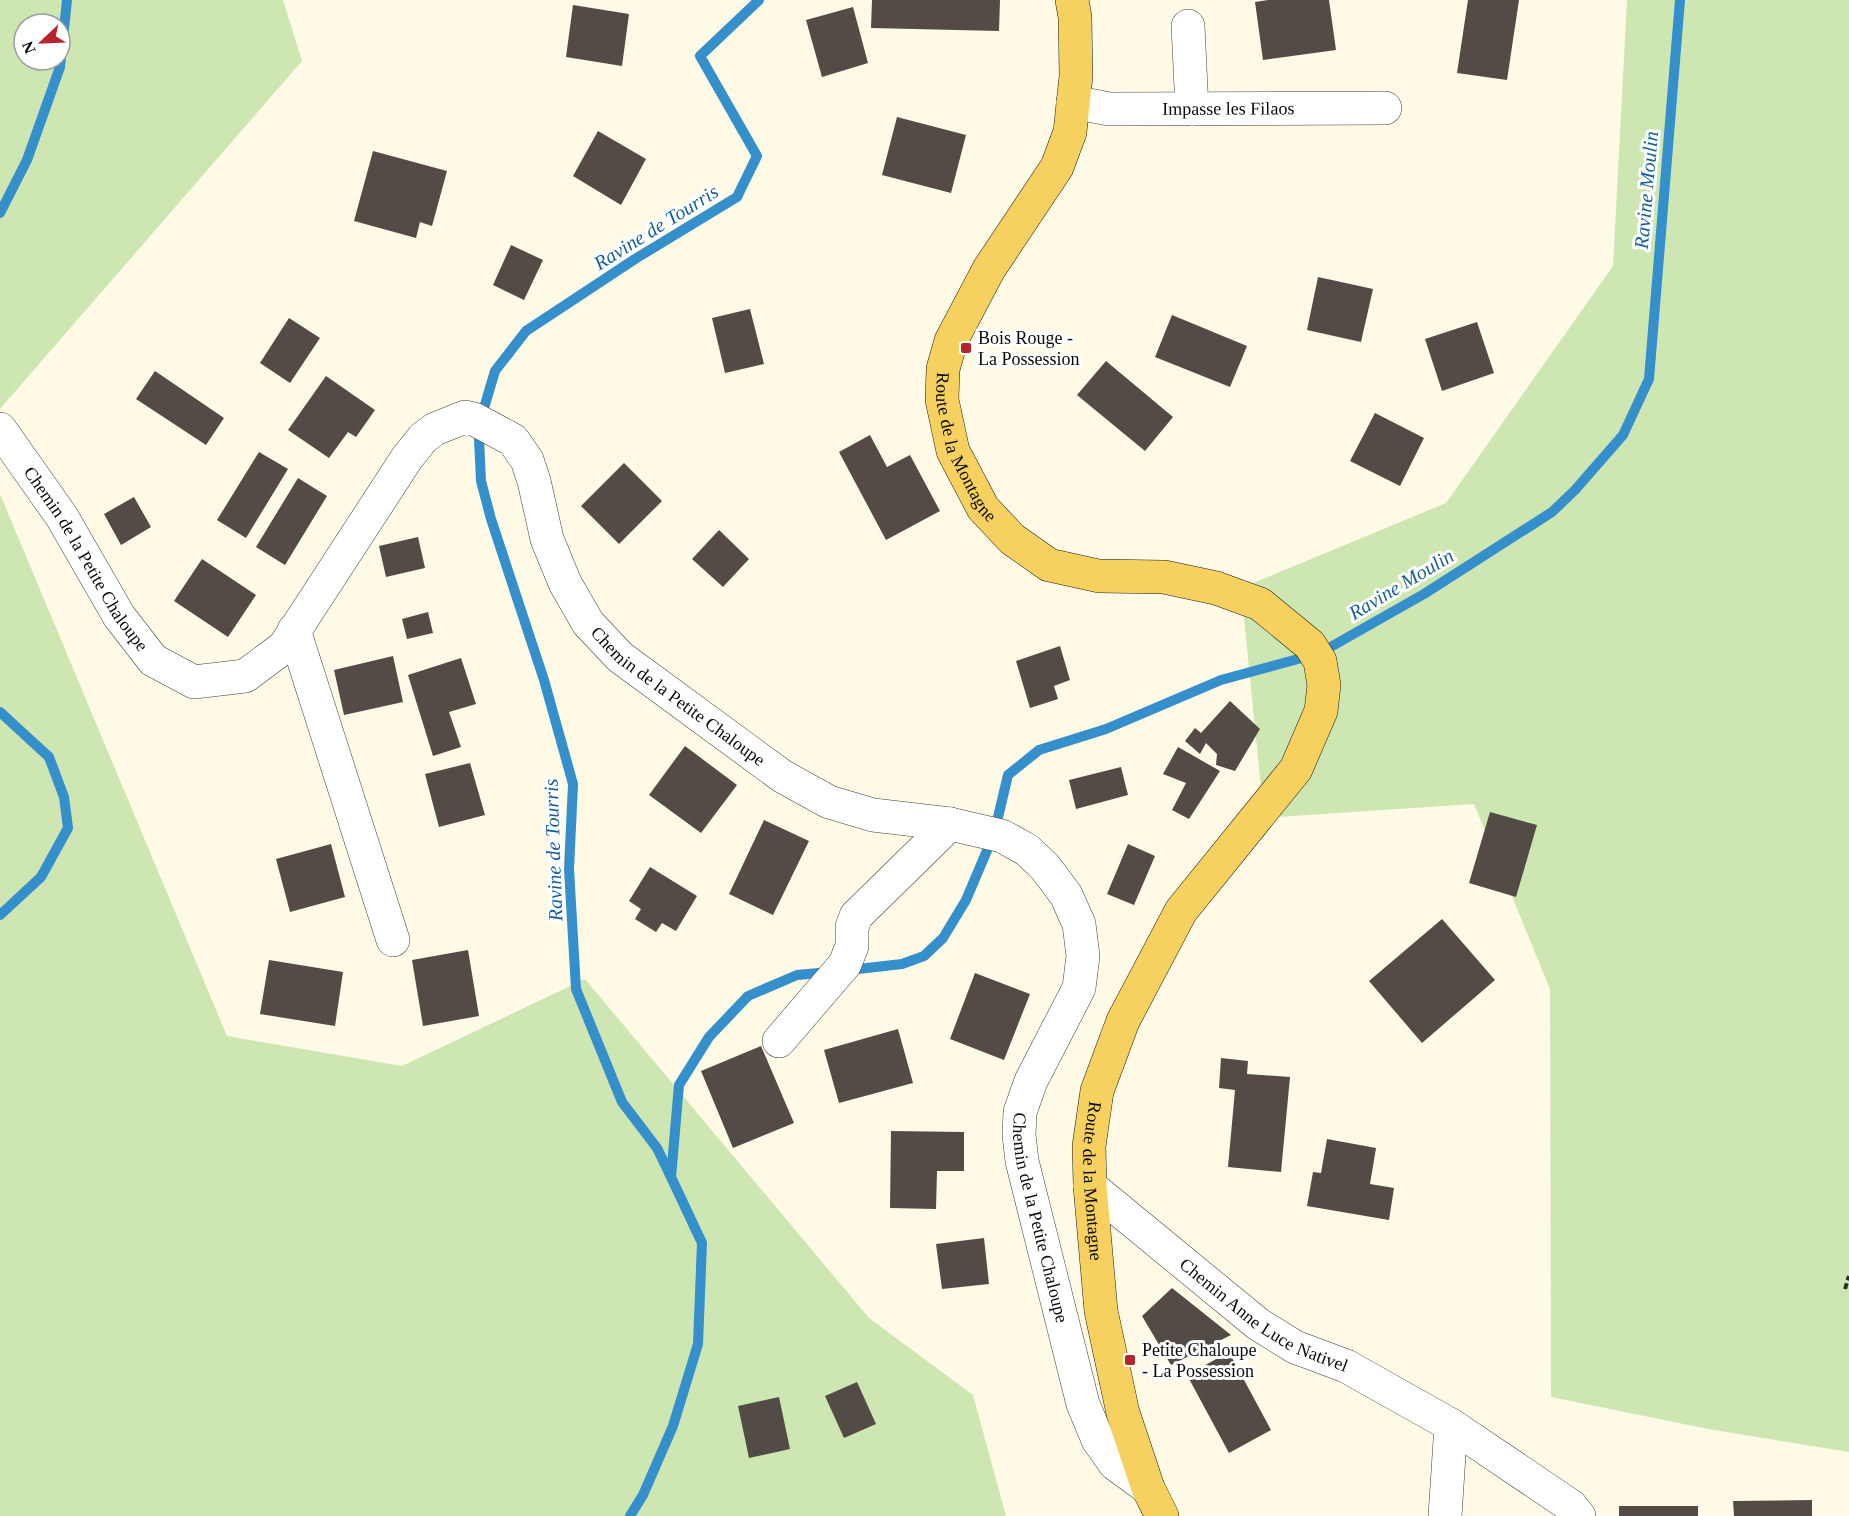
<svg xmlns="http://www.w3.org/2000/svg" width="1849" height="1516" viewBox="0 0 1849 1516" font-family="Georgia,serif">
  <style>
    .green { fill: #cee7b2; fill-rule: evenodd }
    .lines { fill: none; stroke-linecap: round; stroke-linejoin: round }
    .stream { stroke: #358fca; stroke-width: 10 }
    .building { fill: #524b46 }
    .minor-casing { stroke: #3d3d3d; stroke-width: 34 }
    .major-casing { stroke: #1b1b1b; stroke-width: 34 }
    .path { stroke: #2c2c2c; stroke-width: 4; stroke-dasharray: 6 3; stroke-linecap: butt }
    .minor { stroke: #fff; stroke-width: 33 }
    .major { stroke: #f7d15f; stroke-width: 33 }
    .poi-dot { fill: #b6252c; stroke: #fff; stroke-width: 2 }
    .labels { text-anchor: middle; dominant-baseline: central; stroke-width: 6; stroke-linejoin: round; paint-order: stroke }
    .street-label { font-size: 18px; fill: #0a0a0a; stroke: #fff }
    .poi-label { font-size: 18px; fill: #0a0a0a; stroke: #fff; text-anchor: start }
    .water-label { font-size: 20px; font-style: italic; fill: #175f97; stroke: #fff }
  </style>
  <rect width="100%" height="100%" fill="#fffae6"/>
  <path class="green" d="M0,0H283L302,61L0,409ZM24,24H60V60H24Z
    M1627,0H1849V1452L1708,1429L1551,1397L1550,989L1474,804L1264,818L1241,588L1446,503L1613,266Z
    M0,494L227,1036L402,1066L585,979L869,1318L973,1395L1006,1516H0Z"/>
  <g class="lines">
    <path class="stream" d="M0,213L27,160L60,67L67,0
      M484,408L495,371L526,331L635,259L737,197L757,156L700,56L759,0
      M479,439L481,481L491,519L544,680L573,784L569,869L576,989L622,1102L657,1148L671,1177
      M0,712L49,757L64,797L68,828L41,877L0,915
      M858,969L902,964L924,956L943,938L966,900L994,834L1008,775L1039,750L1106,729L1221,680L1320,653L1424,594L1552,512L1575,490L1623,435L1649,379L1680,0
      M630,1516L643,1495L673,1426L698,1344L702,1243L671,1177L679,1085L709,1037L748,996L797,975L829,972"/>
  </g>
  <path class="building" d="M872,0H1000L999,31L871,28Z
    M1268,0H1329L1336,50L1263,60L1255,2Z
    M1468,0H1519L1507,80L1457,73Z
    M573,5L629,14L622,66L566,57Z
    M853,7L868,63L822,77L806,20Z
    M897,117L966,135L951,193L882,175Z
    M598,131L646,159L621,205L573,176Z
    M373,151L447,171L432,226L420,222L416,238L354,221Z
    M511,245L543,260L524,300L493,285Z
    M1318,277L1373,289L1361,342L1307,330Z
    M750,309L764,364L725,373L712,318Z
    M1172,315L1247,346L1230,387L1155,357Z
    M289,318L320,338L290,383L260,363Z
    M1477,322L1494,373L1442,391L1425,339Z
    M1106,361L1173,417L1145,451L1077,395Z
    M155,371L224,418L206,445L136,399Z
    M326,376L375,410L356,437L348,432L329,458L288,430Z
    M1375,413L1424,438L1400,486L1350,461Z
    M870,435L887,467L910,455L940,511L886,540L839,452Z
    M259,452L288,469L246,538L217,520Z
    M624,463L662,501L619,544L581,506Z
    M298,478L327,496L285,565L256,547Z
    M134,497L151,527L121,545L104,514Z
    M719,530L749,559L723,587L692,559Z
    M418,537L425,568L386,577L379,546Z
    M202,559L256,595L228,637L174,601Z
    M428,612L433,633L407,639L402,619Z
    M1060,646L1070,680L1054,686L1058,699L1030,708L1016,661Z
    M393,656L403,702L344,715L334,670Z
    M461,658L476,704L449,712L461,747L433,756L408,675Z
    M1230,701L1260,729L1235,771L1216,765L1217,754L1206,743L1200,754L1185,741L1195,728L1201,733Z
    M685,746L737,785L701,833L649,795Z
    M1178,747L1220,771L1189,819L1172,810L1186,783L1163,774Z
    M470,763L485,815L439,827L425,774Z
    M1121,767L1128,795L1076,809L1069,780Z
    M1490,812L1537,825L1516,897L1469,883Z
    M764,820L809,841L773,915L729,894Z
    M331,844L345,897L290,912L276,859Z
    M1128,844L1155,856L1134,905L1107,894Z
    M650,867L697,896L676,931L662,923L656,932L635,919L641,909L629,901Z
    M1442,919L1495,980L1422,1043L1369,981Z
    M468,950L479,1016L423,1026L412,960Z
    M269,960L343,972L335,1026L260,1014Z
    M975,973L1030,994L1004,1060L950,1039Z
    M898,1029L913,1083L839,1103L824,1050Z
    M761,1046L794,1123L733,1148L701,1071Z
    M1221,1058L1248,1061L1247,1074L1290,1077L1281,1172L1228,1167L1235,1090L1219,1088Z
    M891,1131L964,1132V1171H937L936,1209L890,1208Z
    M1327,1139L1376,1148L1370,1184L1394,1188L1389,1220L1307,1206L1313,1172L1321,1173Z
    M984,1238L989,1284L942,1289L936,1244Z
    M1172,1288L1231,1335L1171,1365L1142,1316Z
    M1229,1352L1271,1430L1229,1453L1187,1375Z
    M857,1382L876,1424L844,1438L825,1396Z
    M779,1397L790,1449L749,1458L738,1406Z
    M1812,1500V1516H1734L1733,1501Z
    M1619,1506H1698V1516H1619Z"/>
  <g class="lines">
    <defs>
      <g id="minor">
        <path d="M1188,26L1192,109"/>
        <path id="s1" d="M1073,102L1109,109L1385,108"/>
        <path id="s2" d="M0,429L62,517L119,616L153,660L194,682L245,676L284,647L407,458L423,438L435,429L465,417L474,419L513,440L527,460L534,481L547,539L565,583L588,623L620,657L782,776L829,802L873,815L950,824L1002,836L1027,850L1045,867L1066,895L1079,924L1083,956L1079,988L1031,1081L1020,1112L1019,1135L1022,1161L1083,1404L1098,1440L1115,1464L1148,1488"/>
        <path d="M294,630L393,940"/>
        <path d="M779,1041L845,964L852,946V927L856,916L950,824"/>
        <path id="s3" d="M1090,1186L1258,1324L1295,1347L1346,1366L1451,1425L1571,1506L1579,1516"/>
        <path d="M1445,1516L1451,1425"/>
      </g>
      <g id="major">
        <path id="s4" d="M1072,0L1075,17L1076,76L1070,132L1057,167L989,269L951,341L943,369L942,400L953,451L983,508L1012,539L1049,565L1099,576L1164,577L1216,588L1260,604L1310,645L1320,661L1324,685L1321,711L1296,769L1181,911L1123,1021L1097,1091L1089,1146L1090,1186L1101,1311L1123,1413L1148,1488L1162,1516"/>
      </g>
    </defs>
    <use href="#minor" class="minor-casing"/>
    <use href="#major" class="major-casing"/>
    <path class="path" d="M1845,1289L1849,1276"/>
    <use href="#minor" class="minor"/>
    <use href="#major" class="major"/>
  </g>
  <g class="poi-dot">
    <rect x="960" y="342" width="12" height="12" rx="3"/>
    <rect x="1124" y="1354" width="12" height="12" rx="3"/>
  </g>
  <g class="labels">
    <g class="street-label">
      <text stroke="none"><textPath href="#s1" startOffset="156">Impasse les Filaos</textPath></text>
      <text stroke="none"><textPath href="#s4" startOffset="486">Route de la Montagne</textPath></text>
      <text stroke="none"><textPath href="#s2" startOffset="156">Chemin de la Petite Chaloupe</textPath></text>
      <text stroke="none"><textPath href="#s2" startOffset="1092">Chemin de la Petite Chaloupe</textPath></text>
      <text stroke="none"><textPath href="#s4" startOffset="1524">Route de la Montagne</textPath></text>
      <text stroke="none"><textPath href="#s2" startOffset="1884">Chemin de la Petite Chaloupe</textPath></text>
      <text stroke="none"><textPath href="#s3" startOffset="218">Chemin Anne Luce Nativel</textPath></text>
    </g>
    <g class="poi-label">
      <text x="978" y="338">Bois Rouge -<tspan x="978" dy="21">La Possession</tspan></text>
      <text x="1142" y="1350">Petite Chaloupe<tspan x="1142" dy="21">- La Possession</tspan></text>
    </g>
    <g class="water-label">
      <text transform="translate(1646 190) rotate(-85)">Ravine Moulin</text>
      <text transform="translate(656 227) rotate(-32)">Ravine de Tourris</text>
      <text transform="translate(1401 584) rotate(-31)">Ravine Moulin</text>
      <text transform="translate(553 850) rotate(-92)">Ravine de Tourris</text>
    </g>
  </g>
  <g transform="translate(42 42) rotate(247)"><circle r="28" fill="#ffffff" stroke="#9d9d9d" stroke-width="1.5"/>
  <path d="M0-4.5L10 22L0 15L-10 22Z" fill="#b6252c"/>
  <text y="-9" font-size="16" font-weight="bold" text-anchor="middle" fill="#0a0a0a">N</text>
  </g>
</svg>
